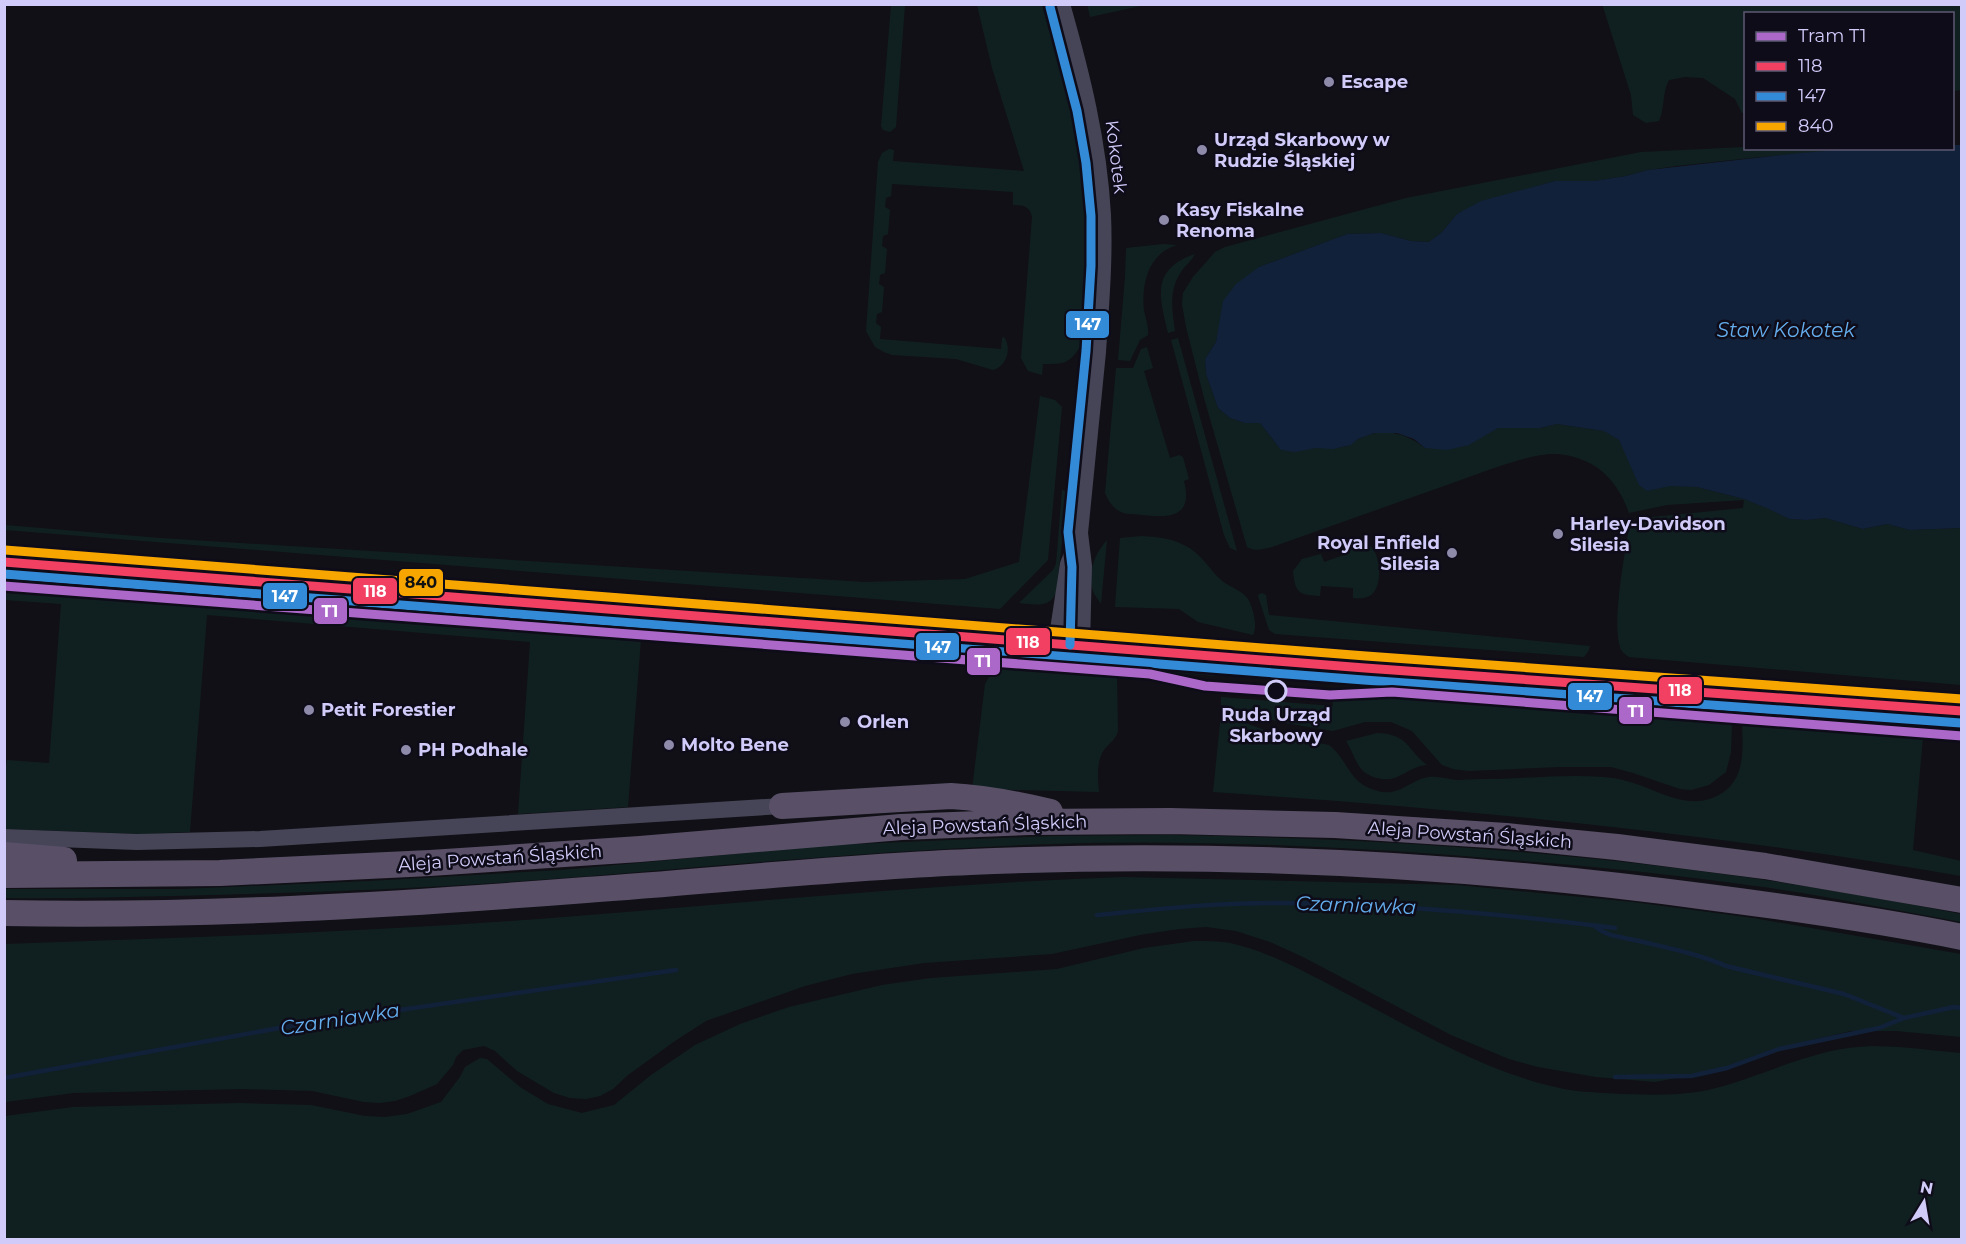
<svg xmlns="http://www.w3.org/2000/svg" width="1966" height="1244" viewBox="0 0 1966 1244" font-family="Montserrat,sans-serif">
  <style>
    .green { fill: #102020 }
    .water { fill: #12213a }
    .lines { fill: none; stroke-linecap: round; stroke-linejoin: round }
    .stream { stroke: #12213a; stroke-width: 4.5 }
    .minor { stroke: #464557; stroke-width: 16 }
    .secondary { stroke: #525169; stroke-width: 22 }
    .primary { stroke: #595068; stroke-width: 26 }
    .bus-1-casing { stroke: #0f0c1a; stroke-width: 14 }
    .bus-2-casing { stroke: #0f0c1a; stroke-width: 14 }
    .bus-3-casing { stroke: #0f0c1a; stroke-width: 14 }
    .bus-1 { stroke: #f24062; stroke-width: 9 }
    .bus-2 { stroke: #338bd7; stroke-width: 9 }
    .bus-3 { stroke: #f7a600; stroke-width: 9 }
    .tram-1-casing { stroke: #0f0c1a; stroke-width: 14 }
    .tram-1 { stroke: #ac68c9; stroke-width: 9 }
    .poi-dot { fill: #8d8aaa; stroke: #0f0c1a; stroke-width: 2 }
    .stop-dot { fill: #0f0c1a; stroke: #d0cbf9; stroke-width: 3 }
    .labels { text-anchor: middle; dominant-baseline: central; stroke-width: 5; stroke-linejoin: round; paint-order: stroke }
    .poi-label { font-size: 18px; font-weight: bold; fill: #d0cbf9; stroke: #0f0c1a; text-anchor: start }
    .street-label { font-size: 18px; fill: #d0cbf9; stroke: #0f0c1a }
    .stop-label { font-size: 18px; font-weight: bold; fill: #d0cbf9; stroke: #0f0c1a }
    .water-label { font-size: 20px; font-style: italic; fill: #64aeee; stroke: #0f0c1a }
    .line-badge { stroke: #0f0c1a; stroke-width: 2 }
    .badge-label { font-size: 16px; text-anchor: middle; font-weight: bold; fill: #fff }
    .pale-badge-label { font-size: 16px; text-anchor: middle; font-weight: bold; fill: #111 }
  </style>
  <rect width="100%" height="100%" fill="#111016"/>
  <path class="green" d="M1087,4H1144L1145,5L1090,17Z
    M1604,4L1961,5V90L1953,91L1952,14H1746L1745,112L1742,113L1735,99L1703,78L1685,77L1669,80C1662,92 1665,108 1659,121L1646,123L1633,115L1631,95L1603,7Z
    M891,5H905L896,127L890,132L883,130L881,126Z
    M977,5H1042C1061,73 1082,140 1087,211C1090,253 1085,303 1081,345C1070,364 1064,364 1043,364L1042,375L1028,371L1021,358L1032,217C1030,206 1023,205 1013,205V192L892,184L891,196L886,198L885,207L890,210L888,234L883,236L882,246L887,249L885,273L880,275L879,284L884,287L882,312L877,314L876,323L881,327L880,339L1001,349L1002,338L1004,337C1012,348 1007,366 993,370L956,359L892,355L884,352L875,347L866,331L878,162L882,153L889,149L894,150L893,161L1024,171L992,68Z
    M1745,147L1746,148L1862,149L1760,157L1676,166L1648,170L1626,176L1594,181H1555L1524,190L1457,214L1442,232L1429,242L1411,241L1381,233L1347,234L1259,267L1220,322L1216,342L1205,359L1206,374L1218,408L1230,418L1245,423H1260L1281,450C1296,452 1300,450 1314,448C1325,447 1335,449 1347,446C1352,445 1354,441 1359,439C1381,426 1406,433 1425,448L1483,435L1498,428H1540L1557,424L1605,431L1619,440L1647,491L1670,485L1697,487L1744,499L1770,509L1789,519L1807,520L1825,518L1863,529L1887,524L1910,530L1961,528V685L1629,657C1625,654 1621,652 1620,647C1612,623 1624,559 1628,533L1630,526L1652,517L1743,508L1744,500L1667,505L1629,513C1617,478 1593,456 1555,454C1531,453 1483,472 1458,481C1396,503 1334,525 1272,547C1263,549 1255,552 1247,547L1204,398L1186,327L1182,304L1183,293L1193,277L1215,252L1225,247L1406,198L1641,152Z
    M1163,244L1177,245C1148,253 1141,285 1144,311C1146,320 1149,327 1148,335L1140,340L1130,361L1118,360L1125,277L1126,248Z
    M1195,254C1192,260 1187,264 1183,269C1168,289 1172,309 1175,331L1168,333C1159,296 1151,269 1195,254Z
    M1178,338L1237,551L1230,548L1224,535L1171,340Z
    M1147,347L1153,368L1144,371L1170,458L1179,455L1183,457L1189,479L1184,481C1193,517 1171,518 1143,515C1136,514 1125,515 1119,511C1112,507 1108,500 1105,493L1116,368H1133L1141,349Z
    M1040,396L1055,400L1062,407L1048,560L1000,609L5,530V525L160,538L865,582L965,579L1019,562Z
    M1062,490L1068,492L1056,593C1049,609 1034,604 1019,603L1053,570L1056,564Z
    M1142,536C1156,537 1171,538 1184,545C1201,553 1208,568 1221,580C1229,587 1242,590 1248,599C1253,608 1258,626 1253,635L1198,622L1179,609L1115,607L1120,538Z
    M1107,540L1101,604C1099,600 1094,595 1093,591C1087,573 1095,553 1107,540Z
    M1360,541C1366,543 1369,544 1373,549C1381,560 1383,592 1367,597C1363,599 1358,598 1353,598V588L1321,586L1320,596C1298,595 1295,592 1293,571L1302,559L1321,554L1324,562L1344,555L1342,547Z
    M5,574L814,639L945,655L5,582Z
    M4,590L641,639L628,807L518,814L530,642L207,615L190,832L141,834L5,829L4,777L7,760L49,763L61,604L5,600Z
    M1262,593L1266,595L1269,615L1590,646L1588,652L1584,657L1275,634L1269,630L1258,596L1259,594Z
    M1004,658L1058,662H1114L1117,666V668L1001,659Z
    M1137,663L1216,668L1215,676L1130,669Z
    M1002,667L1117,675L1118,731C1116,740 1109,743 1104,750C1096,761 1098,779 1099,792L972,789L985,684L990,675Z
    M1405,682L1961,724V732L1404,690Z
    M1384,696L1732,722L1731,752L1726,772L1709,785L1691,790L1680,789L1633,773L1611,767H1560L1469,771L1453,769L1442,765L1412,731L1391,722H1365L1333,731L1279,722L1221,705V697L1333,706L1332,698L1353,699Z
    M1221,714L1278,735L1329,745C1350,761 1347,785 1382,792C1401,795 1412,779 1429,777C1438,776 1447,779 1456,780C1465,780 1475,779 1484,779C1523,779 1564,774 1603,777C1618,778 1633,782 1647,788C1670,797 1693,808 1717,796C1746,782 1743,750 1742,723L1923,737L1913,850L1961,861V876C1713,833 1464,809 1213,792Z
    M1377,733C1409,734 1407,750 1427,765C1415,766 1408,772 1397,777C1386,782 1370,778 1362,770C1355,762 1352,750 1346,741Z
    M1169,835C1217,836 1266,837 1314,839C1531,848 1749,871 1961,914L1962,922C1890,909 1819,894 1748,885C1670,874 1591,866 1512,860C1358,847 1203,839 1049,844C878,850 708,867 537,880C416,889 294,893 172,896C116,897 60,899 5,898V889H181L369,881L561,870L831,845L1051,836Z
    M1123,877L1457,885L1633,902L1753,918L1961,954V1037L1896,1031H1851L1812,1040L1723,1069L1655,1082L1596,1077L1538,1067L1509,1059L1451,1035L1303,957L1270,942L1236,931L1206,927L1179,929L1140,935L1052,954L924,963L852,974L805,986L706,1021L675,1041L628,1075L613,1089L600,1096L586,1099L570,1098L554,1093L517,1071L495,1051L484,1046L463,1050L456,1057L453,1065L437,1084L410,1096L395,1101L379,1103L364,1102L312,1091L243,1089L74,1093L5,1102V944C183,938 361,932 539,919C733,904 928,884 1123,877Z
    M1194,941C1206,941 1218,941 1230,943C1271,952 1310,975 1347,994C1420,1032 1494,1078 1576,1091C1615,1094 1670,1098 1708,1090C1755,1079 1800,1055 1848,1048C1885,1043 1924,1050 1961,1053V1239H5V1116L73,1107L240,1103L311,1105L365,1116L385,1117L407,1114L441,1102L460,1077L465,1067L480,1058L487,1059L520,1087L548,1104L582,1113L614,1105L651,1075L695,1045L740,1024L789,1007L882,985L931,978L1057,969L1144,948Z"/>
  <path class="water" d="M1953,145H1962L1961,528L1910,530L1887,524L1863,529L1825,518L1807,520L1789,519L1769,509L1744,499L1697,487L1670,486L1647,491L1639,485L1619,440L1604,431L1557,424L1540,428H1498L1469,445L1447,450L1425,448L1414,439L1397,433H1374L1358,439L1351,445L1333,449L1316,448L1295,452L1281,450L1260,423H1245L1230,418L1218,408L1206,374L1205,359L1216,342L1223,301L1236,284L1259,267L1347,234L1381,233L1411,241L1429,242L1442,232L1457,214L1481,201L1555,181H1594L1626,176L1648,170L1801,153L1862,148H1952Z"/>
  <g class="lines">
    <path class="stream" d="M1097,915C1159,909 1221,902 1284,903C1395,904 1504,914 1615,928
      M1595,926C1606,937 1623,937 1639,941C1668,948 1699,954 1726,966L1844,994L1904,1018
      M1615,1077L1691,1076L1727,1068L1779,1049L1879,1028L1904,1018L1954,1007L1962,1008
      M4,1078L296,1025L676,970"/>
    <path class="minor" d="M1062,4C1082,74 1099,142 1103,215C1105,260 1101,306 1098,352C1092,412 1086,473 1080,533L1084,566L1082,645
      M1056,643L1068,564L1079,537
      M4,837L137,842L260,839L782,806"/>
    <path class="secondary" d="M4,562L1365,668L1962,711"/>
    <path class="primary" d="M782,806L951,796C985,798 1017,804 1050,812
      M4,855L64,860
      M4,875L220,873L430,863L640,849L901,827L1029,822L1170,821L1335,825L1506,836L1617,847L1765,866L1962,900
      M4,913C198,917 393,905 586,890C714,881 842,867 970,862C1216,851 1464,864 1708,897C1793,908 1878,920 1962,937"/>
    <defs>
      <path id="bus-1" d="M4,562L1365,668L1962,711"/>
      <path id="bus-2" d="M1050,7L1077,111L1086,163L1091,216V266L1086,351L1068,532L1072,567L1070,645
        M4,574L1364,680L1961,723"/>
      <path id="bus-3" d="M5,550L1366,656L1962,699"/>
    </defs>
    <use href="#bus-1" class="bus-1-casing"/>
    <use href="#bus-2" class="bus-2-casing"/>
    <use href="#bus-3" class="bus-3-casing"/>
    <use href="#bus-1" class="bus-1"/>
    <use href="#bus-2" class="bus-2"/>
    <use href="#bus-3" class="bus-3"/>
    <defs>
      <path id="tram-1" d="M4,586L1150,674L1205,686L1330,695L1392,692L1962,736"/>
    </defs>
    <use href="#tram-1" class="tram-1-casing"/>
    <use href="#tram-1" class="tram-1"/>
  </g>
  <g class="poi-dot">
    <circle cx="1329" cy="82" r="6"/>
    <circle cx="1202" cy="150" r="6"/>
    <circle cx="1164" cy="220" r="6"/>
    <circle cx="1558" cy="534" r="6"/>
    <circle cx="1452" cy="553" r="6"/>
    <circle cx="309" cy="710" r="6"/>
    <circle cx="845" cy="722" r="6"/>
    <circle cx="669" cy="745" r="6"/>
    <circle cx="406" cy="750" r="6"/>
  </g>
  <circle class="stop-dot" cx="1276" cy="691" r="10"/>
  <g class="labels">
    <g class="poi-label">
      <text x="1341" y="82">Escape</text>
      <text x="1214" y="140">Urząd Skarbowy w<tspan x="1214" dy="21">Rudzie Śląskiej</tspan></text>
      <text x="1176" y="210">Kasy Fiskalne<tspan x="1176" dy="21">Renoma</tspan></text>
      <text x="1570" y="524">Harley-Davidson<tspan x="1570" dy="21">Silesia</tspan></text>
      <text x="1440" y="543" text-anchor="end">Royal Enfield<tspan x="1440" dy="21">Silesia</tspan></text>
      <text x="321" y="710">Petit Forestier</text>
      <text x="857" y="722">Orlen</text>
      <text x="681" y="745">Molto Bene</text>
      <text x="418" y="750">PH Podhale</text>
    </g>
    <g class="street-label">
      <text transform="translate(1116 157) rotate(83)">Kokotek</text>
      <text transform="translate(985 825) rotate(-2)">Aleja Powstań Śląskich</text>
      <text transform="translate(1470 835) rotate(4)">Aleja Powstań Śląskich</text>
      <text transform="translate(500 858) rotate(-4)">Aleja Powstań Śląskich</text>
    </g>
    <g class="stop-label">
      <text x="1276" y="715">Ruda Urząd<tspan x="1276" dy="21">Skarbowy</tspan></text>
    </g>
    <g class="water-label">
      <text x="1786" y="330">Staw Kokotek</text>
      <text transform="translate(1356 905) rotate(2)">Czarniawka</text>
      <text transform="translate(340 1019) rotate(-9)">Czarniawka</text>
    </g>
  </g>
  <g class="line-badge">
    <rect x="1065" y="310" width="45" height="29" rx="6" fill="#338bd7"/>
    <rect x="398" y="568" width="46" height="29" rx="6" fill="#f7a600"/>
    <rect x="352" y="577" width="46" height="28" rx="6" fill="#f24062"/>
    <rect x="262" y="582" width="46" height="28" rx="6" fill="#338bd7"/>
    <rect x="313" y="597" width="35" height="28" rx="6" fill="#ac68c9"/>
    <rect x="1005" y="627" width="46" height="29" rx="6" fill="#f24062"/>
    <rect x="915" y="632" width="45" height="29" rx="6" fill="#338bd7"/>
    <rect x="966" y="647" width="35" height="29" rx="6" fill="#ac68c9"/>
    <rect x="1658" y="676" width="45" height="29" rx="6" fill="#f24062"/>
    <rect x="1567" y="682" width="46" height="29" rx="6" fill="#338bd7"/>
    <rect x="1618" y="696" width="35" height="29" rx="6" fill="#ac68c9"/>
  </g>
  <g class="badge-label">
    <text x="1088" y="330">147</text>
    <text x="375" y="597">118</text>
    <text x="285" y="602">147</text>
    <text x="330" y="617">T1</text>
    <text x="1028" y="648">118</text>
    <text x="938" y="653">147</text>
    <text x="983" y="667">T1</text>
    <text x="1680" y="696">118</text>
    <text x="1590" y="702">147</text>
    <text x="1636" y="717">T1</text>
  </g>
  <g class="pale-badge-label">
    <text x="421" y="588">840</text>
  </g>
  <rect width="1966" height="1244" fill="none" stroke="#d0cbf9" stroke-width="12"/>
  <rect x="1744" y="12" width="210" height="138" fill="#0f0c1a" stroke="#5c5873" stroke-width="1.5"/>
  <rect x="1756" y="32" width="30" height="9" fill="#ac68c9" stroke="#5c5873" stroke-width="1.5"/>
  <text x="1798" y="42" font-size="18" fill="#d0cbf9">Tram T1</text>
  <rect x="1756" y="62" width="30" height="9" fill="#f24062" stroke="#5c5873" stroke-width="1.5"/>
  <text x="1798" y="72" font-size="18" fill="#d0cbf9">118</text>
  <rect x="1756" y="92" width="30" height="9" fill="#338bd7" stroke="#5c5873" stroke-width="1.5"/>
  <text x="1798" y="102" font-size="18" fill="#d0cbf9">147</text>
  <rect x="1756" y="122" width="30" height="9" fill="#f7a600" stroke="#5c5873" stroke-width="1.5"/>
  <text x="1798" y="132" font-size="18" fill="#d0cbf9">840</text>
  <g transform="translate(1924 1202) rotate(11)" stroke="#0f0c1a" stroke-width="4.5" paint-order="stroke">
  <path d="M0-4.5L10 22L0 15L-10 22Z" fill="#d0cbf9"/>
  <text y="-9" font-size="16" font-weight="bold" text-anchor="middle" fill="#d0cbf9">N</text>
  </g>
</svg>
